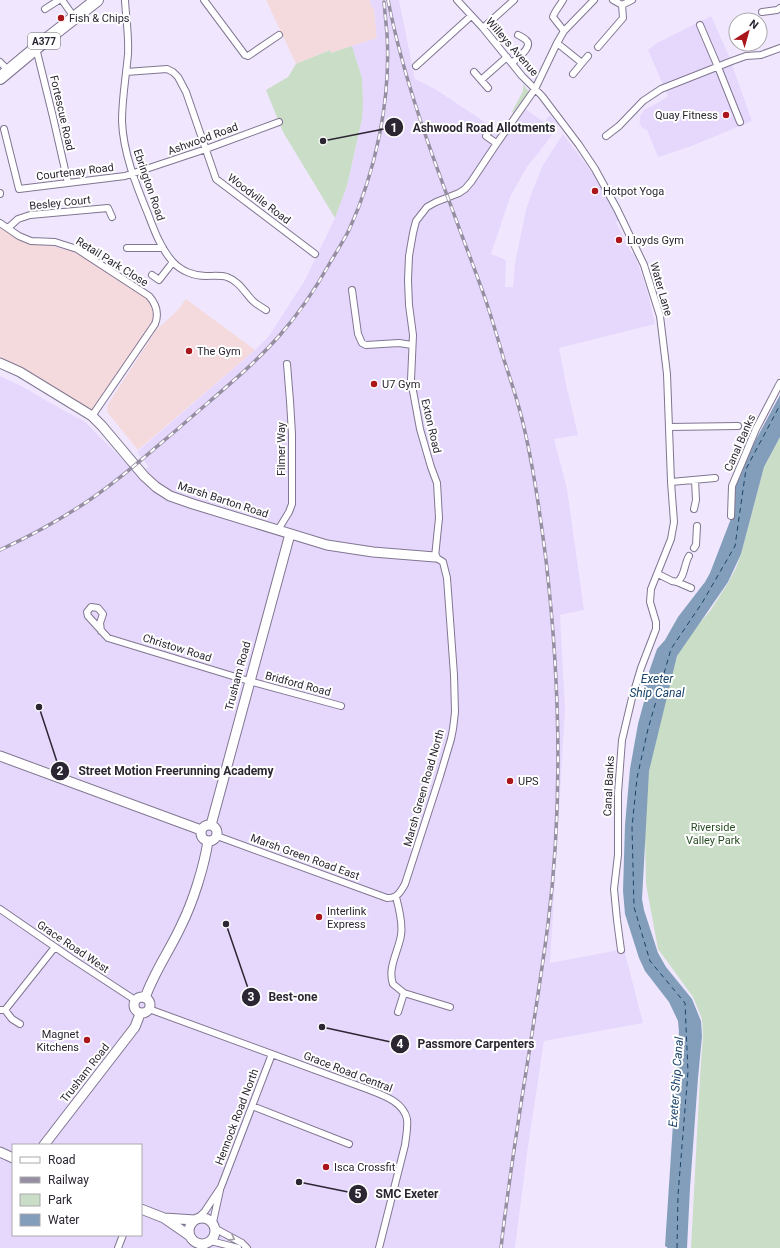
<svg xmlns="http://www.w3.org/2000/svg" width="780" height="1248" viewBox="0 0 780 1248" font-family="Roboto,sans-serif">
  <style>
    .commercial { fill: #f5dadd }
    .built { fill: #e6d8fd; fill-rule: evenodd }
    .green { fill: #cadec7 }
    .water { fill: #839eba }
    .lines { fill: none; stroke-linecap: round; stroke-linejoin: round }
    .ferry { stroke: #1a446b; stroke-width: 1; stroke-dasharray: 5 4; stroke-linecap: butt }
    .street-casing { stroke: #807691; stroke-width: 8 }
    .secondary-casing { stroke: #807691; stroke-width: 11 }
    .highway-casing { stroke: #807691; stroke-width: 14 }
    .street { stroke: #fff; stroke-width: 6 }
    .secondary { stroke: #fff; stroke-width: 9 }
    .highway { stroke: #fff; stroke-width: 12 }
    .rail-casing { stroke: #968fa2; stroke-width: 3.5 }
    .rail { stroke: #fff; stroke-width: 2; stroke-dasharray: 6; stroke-linecap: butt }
    .oneway { stroke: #a09da3 }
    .poi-dot { fill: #aa161b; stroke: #fff; stroke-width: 1.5 }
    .labels { text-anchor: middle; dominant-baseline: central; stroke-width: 4; stroke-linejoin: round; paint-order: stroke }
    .shield { fill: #fff; stroke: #6b6770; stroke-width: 1 }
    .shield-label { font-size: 10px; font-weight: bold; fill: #2b2632 }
    .poi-label { font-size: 11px; fill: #2b2632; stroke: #fff; text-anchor: start }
    .street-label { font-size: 11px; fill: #2b2632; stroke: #fff }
    .park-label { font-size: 11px; fill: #264c22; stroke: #fff }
    .water-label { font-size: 12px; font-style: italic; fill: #1a446b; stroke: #fff }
    .leader { fill: none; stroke: #2b2632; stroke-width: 1.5 }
    .callout-dot { fill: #2b2632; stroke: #fff; stroke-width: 1.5 }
    .mark-label { font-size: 12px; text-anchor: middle; font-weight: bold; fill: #fff }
    .callout-label { font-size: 12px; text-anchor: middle; font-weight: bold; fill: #2b2632; stroke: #fff; stroke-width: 4; stroke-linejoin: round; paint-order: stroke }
  </style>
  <rect width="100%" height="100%" fill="#f0e7ff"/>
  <path class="commercial" d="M266,0H370L371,5L374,9L377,38L331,53L329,50L296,64Z
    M0,224L29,242L56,247L82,254L150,301L155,318L147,333L92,413L0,361Z
    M186,299L255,350L138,450L107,412L108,404L156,330L177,311Z"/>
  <path class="built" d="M370,0H399L415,79L435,89L506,136L525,109L544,122L550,115L558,125L550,138L527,167L510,197L491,254L506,260L505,287H513L515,263L526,210L532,192L543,165L563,134L594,175L619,220L616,222L631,252L635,255L647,290L655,324L559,348L566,384L578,435L554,439L567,489L584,610L560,615L565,709L550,963L624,949L643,1023L544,1041L527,1153L515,1248H0V376L23,387L61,409L84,421L136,473L149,467L137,452L255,350L269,336L305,280L335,218L347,186L362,119L363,104L362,78L352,46L377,38L374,9L371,5ZM453,193L455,198L434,208L433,200ZM13,1145H141V1235H13Z
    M711,16L729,56L752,121L689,147L658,157L647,130L642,128L639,122L640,121V116L644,110L661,101L668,96L648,50L657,43Z"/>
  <path class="green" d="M352,46L362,78L363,104L362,119L347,186L335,218L283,132L266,90L288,77L296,64L330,50L331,53Z
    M523,84L529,92L513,113L512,112L523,91Z
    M780,437V1248H691L700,1077L703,1035L702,1019L693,997L658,949L646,884L644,782L653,737L678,654L697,626L710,611L728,583L736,568L741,554L764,467Z"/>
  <path class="water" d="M780,395V437L764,467L741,554L728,582L677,656L649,771L642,899L644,910L658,953L666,967L692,999L701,1021L702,1036L698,1078L690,1188L687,1248H668L665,1246L679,1032L678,1021L669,1002L645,971L639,958L625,914L623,891L625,825L630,769L638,724L645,698L644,686L657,649L665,640L678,617L705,582L710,573L732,516V505L735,494L733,485L748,448L754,443Z"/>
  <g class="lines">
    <path class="ferry" d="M677,1248L678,1195L688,1072L685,1003L650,961L634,907L632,827L637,778L648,729L671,649L702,603L735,546L746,469L780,405"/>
    <defs>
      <path id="street" d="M62,0L74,17
        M125,0C126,18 129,36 128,54C126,77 122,98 122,121C123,152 136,185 148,214C154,230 161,249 173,262C181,271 194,276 206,276C213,276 220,275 227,277C239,281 245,293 253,301C257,305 262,307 266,310
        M204,0L245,55L248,56L279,35
        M457,0L483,28L522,76L542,96L579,145L595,169L617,209L644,265L660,316L667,374L671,482L674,522L671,539L651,589L650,602L656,622V629L641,668L632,698L622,740L618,793V855L614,889L617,920L621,950
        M563,0C561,4 553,14 553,17L564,31
        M622,5L632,0
        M45,9L59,0
        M762,12L777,10L780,8
        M700,25L718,67L740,122
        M483,28L514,0
        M557,43L582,63L588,56
        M598,47L623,18L622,5L613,0
        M36,48L53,117L68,183
        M0,62L9,71
        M512,63C516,59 534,47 526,40C524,38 520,36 518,35
        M416,66L471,16
        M126,72L167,69L173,72L178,77L186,92L216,179L315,254
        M474,72L481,80L507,57
        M573,74L582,63
        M481,80L488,88
        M4,129L19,189L125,176L206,149L279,122
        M489,131L486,136L496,143
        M606,136L619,126L643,101L661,89L732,61L746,56L761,55L780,48
        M0,194V193
        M0,223L19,236L31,241L55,242L77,249L149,296C156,304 159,314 155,324L92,416
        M8,228L18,219L30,215L108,208L112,217
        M127,248H163
        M152,275L159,280L173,262
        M352,290L358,334L362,343L366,345L399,343L412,345
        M669,427L738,426
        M671,482L715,478
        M694,509L696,500L695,480
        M731,516L732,486L756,429L780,383
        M278,530L289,512L292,504V434L290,401L287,364
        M694,548L696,545L697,526
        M658,574L672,581L677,582C685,577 684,564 689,556
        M677,582L691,588
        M101,631L100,623L103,614L98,608L91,607L87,612L88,616L108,638L249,681L341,706
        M217,836L387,898C397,898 400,893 405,884L440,776L451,739L453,729L455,712L454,675L447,578L443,562L435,557L439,518L437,483L431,467L420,429L411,380L413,335L409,305L408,280L409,256L413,233L416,221L427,207L436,202L459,193L465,189L471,182L495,146L535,89L557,43L564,31L594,0
        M396,897C399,908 403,923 401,935C399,950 387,968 393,984L404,993L450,1007
        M0,909L71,958L135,1000
        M149,1009L367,1089C382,1095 403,1101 407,1119C408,1127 406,1137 405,1145L379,1248
        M0,1010H5L55,947
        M5,1010L12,1019L20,1024
        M398,1012L404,993
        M252,1106L349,1144
        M198,1218L205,1211L221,1187L272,1054
        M213,1222L220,1190
        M216,1229L242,1243L247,1248
        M211,1241L238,1248
        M118,1248L123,1235"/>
      <path id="secondary" d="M0,363L20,372L92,416L102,426L144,476L156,487L170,496L193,504L327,545L373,552L435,557
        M0,756L201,830
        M201 833a8 8 0 1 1 16 0a8 8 0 1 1-16 0Z
        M211,825L290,534
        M134 1005a8 8 0 1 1 16 0a8 8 0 1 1-16 0Z
        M145,998C154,972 170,950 181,926C193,902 204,867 208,841
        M44,1145L135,1027L140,1014
        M0,1152L13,1158
        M141,1209L164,1218L190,1236
        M189 1231a13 13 0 1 1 26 0a13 13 0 1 1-26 0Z
        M164,1218L195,1220"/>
      <path id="highway" d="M0,78L42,43L97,0"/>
    </defs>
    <use href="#street" class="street-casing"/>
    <use href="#secondary" class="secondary-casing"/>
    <use href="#highway" class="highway-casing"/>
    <use href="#street" class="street"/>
    <use href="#secondary" class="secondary"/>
    <use href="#highway" class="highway"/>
    <defs>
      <path id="rail" d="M388,0C408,103 450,200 485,298C492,319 498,339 504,360C510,378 516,396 521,415C533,462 540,512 546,560C560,681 563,804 548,924C534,1032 513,1140 501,1248
        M0,550C28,537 56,522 82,505C117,482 148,454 180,427C214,397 250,369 280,335C301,311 316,288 331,261C337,251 344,240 349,230C376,171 391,99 387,34C386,23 385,13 384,2"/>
    </defs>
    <use href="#rail" class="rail-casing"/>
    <use href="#rail" class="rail"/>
  </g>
  <defs><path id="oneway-chevron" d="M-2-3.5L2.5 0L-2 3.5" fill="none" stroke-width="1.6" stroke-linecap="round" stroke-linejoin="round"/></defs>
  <use class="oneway" href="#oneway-chevron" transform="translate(232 1238) rotate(28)"/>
  <g class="poi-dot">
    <circle cx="61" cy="18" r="4"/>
    <circle cx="726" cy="115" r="4"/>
    <circle cx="595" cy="191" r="4"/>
    <circle cx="619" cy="240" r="4"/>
    <circle cx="189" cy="351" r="4"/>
    <circle cx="374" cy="384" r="4"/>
    <circle cx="510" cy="781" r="4"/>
    <circle cx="319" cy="917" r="4"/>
    <circle cx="87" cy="1040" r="4"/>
    <circle cx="326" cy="1167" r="4"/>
  </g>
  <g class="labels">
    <rect class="shield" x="28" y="33" width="32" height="16" rx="3"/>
    <g class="shield-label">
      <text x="44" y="41">A377</text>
    </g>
    <g class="poi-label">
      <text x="69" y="18">Fish &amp; Chips</text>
      <text x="718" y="115" text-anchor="end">Quay Fitness</text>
      <text x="603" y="191">Hotpot Yoga</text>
      <text x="627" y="240">Lloyds Gym</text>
      <text x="197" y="351">The Gym</text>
      <text x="382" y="384">U7 Gym</text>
      <text x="518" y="781">UPS</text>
      <text x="327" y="911">Interlink<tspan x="327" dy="13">Express</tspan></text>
      <text x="79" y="1034" text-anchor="end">Magnet<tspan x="79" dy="13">Kitchens</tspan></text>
      <text x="334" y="1167">Isca Crossfit</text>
    </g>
    <g class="street-label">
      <text transform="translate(512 47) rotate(49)">Willeys Avenue</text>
      <text transform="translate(62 113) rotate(77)">Fortescue Road</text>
      <text transform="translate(203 139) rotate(-20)">Ashwood Road</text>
      <text transform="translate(75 172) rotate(-7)">Courtenay Road</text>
      <text transform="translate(149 185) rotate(71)">Ebrington Road</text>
      <text transform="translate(259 199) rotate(37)">Woodville Road</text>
      <text transform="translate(60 203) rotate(-6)">Besley Court</text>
      <text transform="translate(112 262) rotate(32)">Retail Park Close</text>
      <text transform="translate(661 289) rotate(74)">Water Lane</text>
      <text transform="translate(431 426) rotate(77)">Exton Road</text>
      <text transform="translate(740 443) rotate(-66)">Canal Banks</text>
      <text transform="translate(281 449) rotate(-90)">Filmer Way</text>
      <text transform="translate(223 500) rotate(18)">Marsh Barton Road</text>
      <text transform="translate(177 648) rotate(17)">Christow Road</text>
      <text transform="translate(238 676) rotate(-75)">Trusham Road</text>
      <text transform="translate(298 684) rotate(15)">Bridford Road</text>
      <text transform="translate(609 786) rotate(-87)">Canal Banks</text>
      <text transform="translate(424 788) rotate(-74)">Marsh Green Road North</text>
      <text transform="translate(305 857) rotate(20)">Marsh Green Road East</text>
      <text transform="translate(73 947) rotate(34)">Grace Road West</text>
      <text transform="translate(348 1072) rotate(21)">Grace Road Central</text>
      <text transform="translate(85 1073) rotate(-52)">Trusham Road</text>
      <text transform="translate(237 1117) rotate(-69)">Hennock Road North</text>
    </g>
    <g class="park-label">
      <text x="713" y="827">Riverside<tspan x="713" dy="13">Valley Park</tspan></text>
    </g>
    <g class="water-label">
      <text x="657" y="679">Exeter<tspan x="657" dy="14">Ship Canal</tspan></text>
      <text transform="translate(676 1082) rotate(-86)">Exeter Ship Canal</text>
    </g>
  </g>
  <path class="leader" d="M323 141L394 127M39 707L60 771M226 924L251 997M322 1027L400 1044M299 1182L358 1194"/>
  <g class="callout-dot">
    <circle cx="323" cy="141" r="4"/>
    <circle cx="39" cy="707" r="4"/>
    <circle cx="226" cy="924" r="4"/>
    <circle cx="322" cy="1027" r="4"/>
    <circle cx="299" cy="1182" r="4"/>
    <circle cx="394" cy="127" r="10"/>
    <circle cx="60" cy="771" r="10"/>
    <circle cx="251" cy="997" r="10"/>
    <circle cx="400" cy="1044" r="10"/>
    <circle cx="358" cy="1194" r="10"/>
  </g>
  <g class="mark-label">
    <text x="394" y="132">1</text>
    <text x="60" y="775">2</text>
    <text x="251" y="1001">3</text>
    <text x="400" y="1048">4</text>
    <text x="358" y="1198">5</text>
  </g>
  <g class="callout-label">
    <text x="484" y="132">Ashwood Road Allotments</text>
    <text x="176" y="775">Street Motion Freerunning Academy</text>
    <text x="293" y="1001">Best-one</text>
    <text x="476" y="1048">Passmore Carpenters</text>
    <text x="407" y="1198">SMC Exeter</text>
  </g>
  <rect x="12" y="1144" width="130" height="92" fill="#ffffff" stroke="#aaa8ad"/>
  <rect x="20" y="1157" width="20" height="6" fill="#ffffff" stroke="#aaa8ad"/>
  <text x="48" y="1164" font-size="12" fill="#2b2632">Road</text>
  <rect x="20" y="1177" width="20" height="6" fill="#968fa2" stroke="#aaa8ad"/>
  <text x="48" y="1184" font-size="12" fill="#2b2632">Railway</text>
  <rect x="20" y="1194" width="20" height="12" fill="#cadec7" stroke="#aaa8ad"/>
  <text x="48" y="1204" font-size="12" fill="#2b2632">Park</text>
  <rect x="20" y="1214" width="20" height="12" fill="#839eba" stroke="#aaa8ad"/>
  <text x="48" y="1224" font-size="12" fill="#2b2632">Water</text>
  <g transform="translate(748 32) rotate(37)"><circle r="19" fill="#ffffff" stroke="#aaa8ad"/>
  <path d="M0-3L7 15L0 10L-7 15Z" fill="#aa161b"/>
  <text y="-6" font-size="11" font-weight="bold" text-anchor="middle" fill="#2b2632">N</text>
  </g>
</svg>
